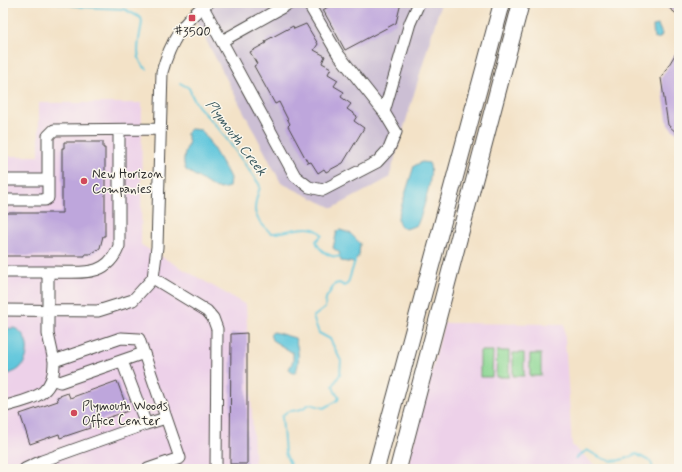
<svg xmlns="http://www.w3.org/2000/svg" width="682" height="472" viewBox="0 0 682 472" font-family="Mynerve,sans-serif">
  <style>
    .built { fill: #edd1e9 }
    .industrial { fill: #ccbfd4 }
    .green { fill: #8dd794; stroke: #5c8160 }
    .water { fill: #5fc6dc; stroke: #457884 }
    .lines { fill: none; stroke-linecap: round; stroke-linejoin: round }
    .stream { stroke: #5fc6dc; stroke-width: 2 }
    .building { fill: #bea6dc }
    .minor-casing { stroke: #494642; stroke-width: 13 }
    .highway-casing { stroke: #494642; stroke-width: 18 }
    .minor { stroke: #fff; stroke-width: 11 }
    .highway { stroke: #fff; stroke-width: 16 }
    .poi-dot { fill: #d1495b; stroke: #fbf7ec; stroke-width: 1.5 }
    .labels { text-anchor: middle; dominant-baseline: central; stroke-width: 3; stroke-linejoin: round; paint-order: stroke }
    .poi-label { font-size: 13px; fill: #2b2b2b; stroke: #fbf7ec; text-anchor: start }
    .water-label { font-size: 14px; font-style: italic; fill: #3b5a60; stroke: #fbf7ec }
  </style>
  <rect width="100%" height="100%" fill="#fbf7ec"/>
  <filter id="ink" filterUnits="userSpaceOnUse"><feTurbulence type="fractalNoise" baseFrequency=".025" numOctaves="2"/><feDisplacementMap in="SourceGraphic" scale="8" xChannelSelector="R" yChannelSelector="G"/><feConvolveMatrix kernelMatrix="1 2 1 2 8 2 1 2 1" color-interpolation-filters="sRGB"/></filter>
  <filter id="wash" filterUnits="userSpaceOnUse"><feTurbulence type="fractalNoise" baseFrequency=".012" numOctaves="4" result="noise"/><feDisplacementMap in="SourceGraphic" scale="16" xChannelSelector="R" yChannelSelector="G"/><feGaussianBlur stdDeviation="0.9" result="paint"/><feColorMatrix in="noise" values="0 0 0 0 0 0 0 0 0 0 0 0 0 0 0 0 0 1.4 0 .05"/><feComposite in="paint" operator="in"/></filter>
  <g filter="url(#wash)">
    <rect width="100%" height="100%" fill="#f3e2c7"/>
    <path class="built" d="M39,103H142L141,245L246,305L255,469H3V156H39Z
      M444,323L564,324L572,445L599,469H407Z"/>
    <path class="industrial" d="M210,3H441L389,178L333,208L281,183L193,15Z"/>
    <path class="green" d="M480,351H493L492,377H480Z
      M497,351H509V377H496Z
      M513,353H524V376H513Z
      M530,354H541V376H530Z"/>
    <path class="water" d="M658,25L662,34L660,38L654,39L653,26Z
      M191,129L201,130L204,133L227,172L230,178L229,187L221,189L213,187L186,170C181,161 186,150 189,141L186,133Z
      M422,162L429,163C435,173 422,215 417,225L406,229C400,227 398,224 398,217L414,166Z
      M340,230L350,233L360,243L359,255L354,263L341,261L339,252L333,248L337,231Z
      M14,328C30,334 31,357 20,368C16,372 8,374 3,376V329Z
      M274,332L295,338C298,347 301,364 295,373H292L289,369L293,361V353L272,340L270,334Z"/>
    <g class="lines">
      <path class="stream" d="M59,3L83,7L124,9L141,18L142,22C140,37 132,60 147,69
        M180,83L189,88C195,108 207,114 219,129C233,147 246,166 259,184L260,187C252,210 252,217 271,233C286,234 311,220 322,235L316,241C319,251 331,259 342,256
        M575,459L587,450C606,462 615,465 636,454L651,462L653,469
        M292,469L285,453L282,417C287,409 290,412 297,410C302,410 306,406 310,404L324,408L338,400L339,396L335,392L333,386L340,374L341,361L330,339L319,333L313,317L325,308L326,298L335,284L339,283L345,286L348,283L355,261
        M566,469L567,467"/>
    </g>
    <g id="blocks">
      <path class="building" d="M330,3H401L396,23L345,50L323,10L331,5Z
        M663,3H679V16Z
        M306,24L318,44L314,50L325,56L322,63L331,68L328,74L338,80L334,86L344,92L341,97L351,104L347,109L357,116L354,121L364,128L343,163L326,172L324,169L318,173L311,162L308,163L288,126L290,124L279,102L275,104L254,66L257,64L250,52L266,43L265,41L293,26L294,29Z
        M679,48V135L668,125L661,78Z
        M64,142H103V148H105V236H103L100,248L91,254H85V256H3V213H62V148H64Z
        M247,333V464H230L231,334Z
        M117,381L128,411L89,424L90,428L60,438L59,434L30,444L20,414L58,401L57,397L68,393L70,398Z"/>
    </g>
  </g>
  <g filter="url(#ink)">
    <use href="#blocks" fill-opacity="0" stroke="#494642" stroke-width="1"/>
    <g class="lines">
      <defs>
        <path id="minor" d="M308,3L338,54L384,112
          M203,7L295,176L309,187L323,190L377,162L389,149L396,132L384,112L410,23L419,3
          M222,41L290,3
          M3,180H48V136L54,130L159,129
          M3,200H45L48,198V180
          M3,272H48V334L54,361L121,338L139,339L180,458L148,469
          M48,272C78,271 106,280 119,246V130
          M153,278L207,311L213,318L217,329L216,469
          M3,310L98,311L133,300L153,278L157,247L162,72C170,43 183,20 208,3
          M122,361L146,424L166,418
          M52,379L60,382L144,353
          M3,407C32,398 55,397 54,361
          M25,469L42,461L146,424"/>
        <path id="highway" d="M376,469L502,3
          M398,469L521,3"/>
      </defs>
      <use href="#minor" class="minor-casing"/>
      <use href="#highway" class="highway-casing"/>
      <use href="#minor" class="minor"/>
      <use href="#highway" class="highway"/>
    </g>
  </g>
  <g class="poi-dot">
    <rect x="188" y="14" width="8" height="8" rx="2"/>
    <circle cx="84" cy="181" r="4"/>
    <circle cx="74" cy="413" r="4"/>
  </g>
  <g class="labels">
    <g class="poi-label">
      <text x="192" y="32" text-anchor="middle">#3500</text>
      <text x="92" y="174">New Horizon<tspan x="92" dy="15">Companies</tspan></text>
      <text x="82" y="406">Plymouth Woods<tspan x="82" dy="15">Office Center</tspan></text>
    </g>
    <g class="water-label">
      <text transform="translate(236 138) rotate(53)">Plymouth Creek</text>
    </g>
  </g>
  <rect width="682" height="472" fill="none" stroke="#fbf7ec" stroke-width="16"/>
</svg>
